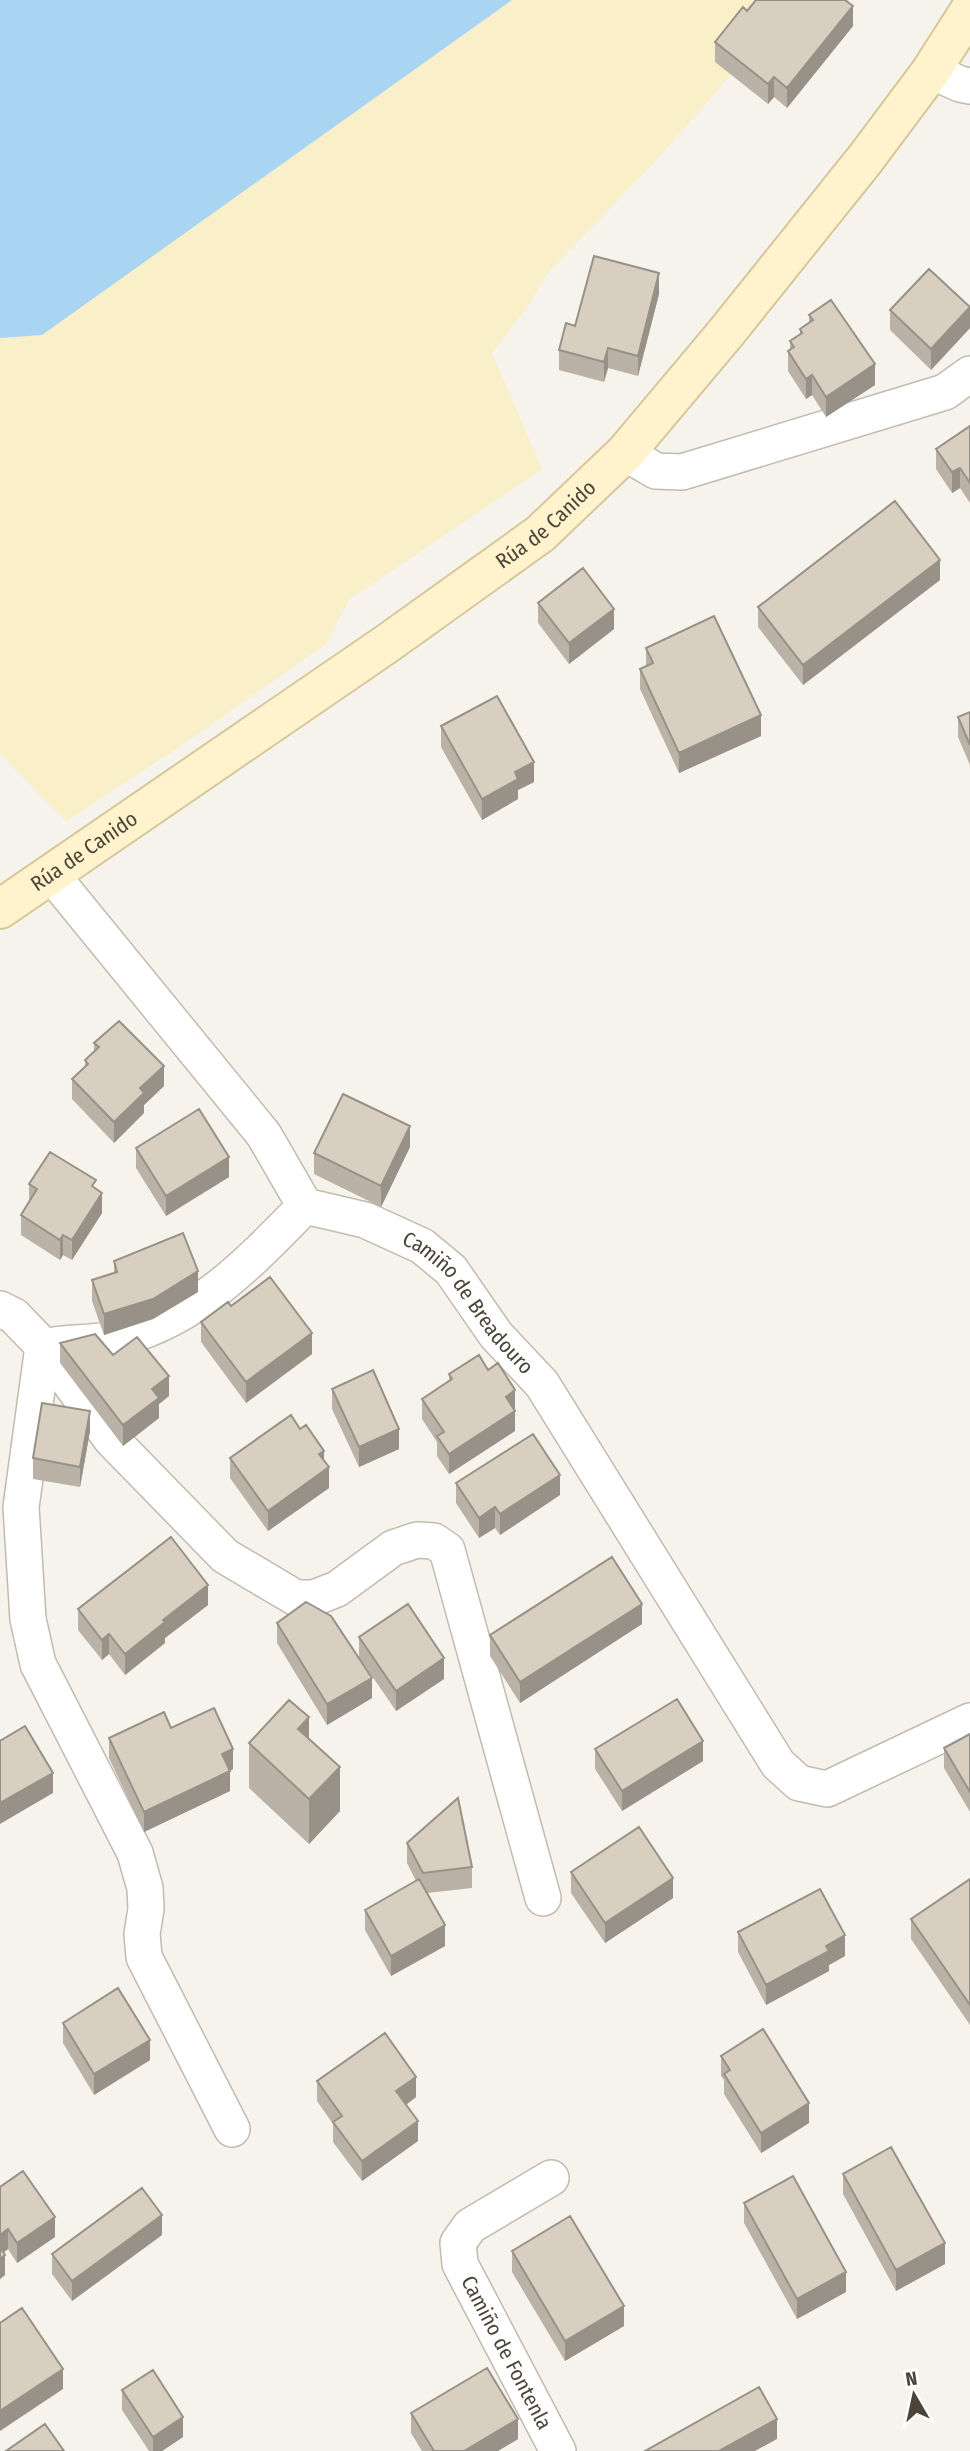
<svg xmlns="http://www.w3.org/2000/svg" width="970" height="2451" viewBox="0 0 970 2451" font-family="'Fira Sans Condensed',sans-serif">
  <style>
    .sand { fill: #f9efc9 }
    .water { fill: #a9d4f2 }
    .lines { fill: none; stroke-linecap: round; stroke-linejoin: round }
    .street-casing { stroke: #c2bbae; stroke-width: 38 }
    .secondary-casing { stroke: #d6c79b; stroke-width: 42 }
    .street { stroke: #fff; stroke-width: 35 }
    .secondary { stroke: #fff3cd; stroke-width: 38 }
    .wall { fill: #bab2a6 }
    .shaded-wall { fill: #979187 }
    .building { fill: #d8cfc1; stroke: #979187; stroke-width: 2 }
    .labels { text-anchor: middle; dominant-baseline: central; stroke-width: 5; stroke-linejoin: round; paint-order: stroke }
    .street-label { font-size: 21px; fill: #4b4439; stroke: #fff }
  </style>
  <rect width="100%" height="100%" fill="#f6f3ec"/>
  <path class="sand" d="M318,0H797L653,164L550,270L526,309L492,353L542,469L349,600L326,644L175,750L66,821L0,754V149Z"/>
  <path class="water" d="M0,0H512L42,335L0,338Z"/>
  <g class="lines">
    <defs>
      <g id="street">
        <path d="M931,71L960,84L970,86"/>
        <path d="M625,453L656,471L682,472L945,392L970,374"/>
        <path id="s1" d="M51,874L264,1135L305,1206L365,1220L422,1246L451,1270L496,1335L542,1384L778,1764L799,1783L827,1789L970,1721"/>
        <path d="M0,1309L14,1316L43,1346L111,1439L225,1556L296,1598H314L337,1589L393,1548L417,1540L434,1541L447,1550L543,1898"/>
        <path d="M54,1345C76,1342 102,1343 124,1337C199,1317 253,1259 305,1206"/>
        <path d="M43,1346L21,1507L28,1619L38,1664L135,1853L145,1888L146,1909L142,1934L144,1957L232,2129"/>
        <path id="s2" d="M551,2178L470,2226L458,2243L460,2264L558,2451"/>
      </g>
      <g id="secondary">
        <path id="s3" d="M0,909L388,643L540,534L625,453L725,334L866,158L931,71L970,10"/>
      </g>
    </defs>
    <use href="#street" class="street-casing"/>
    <use href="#secondary" class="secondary-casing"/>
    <use href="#street" class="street"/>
    <use href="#secondary" class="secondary"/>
  </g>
  <path class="wall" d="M747,11L853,26L787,108L774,97L768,104L715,62V42Z
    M659,294L638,376L608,368L604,382L559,370V350L575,326Z
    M970,307V328L931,370L890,330V310Z
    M809,315L875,385L826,417L812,395L806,399L788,371V351L790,349V341L800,334V329L809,323Z
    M970,426V503L960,488L952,493L936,469V449Z
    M940,580L803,685L758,627V607Z
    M538,603L614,629L569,664L538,623Z
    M646,648L761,736L679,773L640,689V669L646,666Z
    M970,712V765L958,737V717Z
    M441,726L534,782L518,790V799L482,820L441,747Z
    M94,1043L164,1086L144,1105V1113L114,1143L72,1099V1079L85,1067V1060L94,1052Z
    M410,1147L381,1207L314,1174V1153Z
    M136,1148L229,1177L166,1216L136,1168Z
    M29,1184L96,1189L102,1213L72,1260L63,1255L60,1260L21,1235V1215L29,1201Z
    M114,1261L198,1292L153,1319L104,1335L92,1301V1280L114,1273Z
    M231,1306L312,1354L246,1403L201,1342V1322Z
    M60,1343L113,1355L169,1396L159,1404V1418L123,1446L60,1363Z
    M488,1370L515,1390V1431L449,1474L437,1456V1442L422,1419V1399L449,1381V1374Z
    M332,1389L399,1449L359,1467L332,1409Z
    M300,1429L324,1461L329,1488L268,1531L230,1478V1458Z
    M90,1431L80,1487L33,1479V1458Z
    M456,1483L560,1495L500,1535L495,1528L479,1538L456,1503Z
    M208,1605L165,1638V1643L125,1675L109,1654L102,1660L78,1630V1609Z
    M277,1623L372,1698L327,1725L277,1643Z
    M642,1624L520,1703L490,1656V1635Z
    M359,1637L444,1679L396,1711L359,1657Z
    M171,1728L233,1769L230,1771V1791L144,1832L109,1758V1738Z
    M970,1734V1812L944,1768V1748Z
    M249,1743L340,1811L309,1844L249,1788Z
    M595,1749L703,1761L622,1811L595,1769Z
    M407,1843L472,1867V1888L427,1893L445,1946L391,1976L365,1930V1910L416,1881L407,1863Z
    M571,1872L673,1898L605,1943L571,1893Z
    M970,1879V2025L911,1939V1919Z
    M738,1932L845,1956L829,1965V1971L766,2005L738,1952Z
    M63,2023L150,2060L94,2095L63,2043Z
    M721,2056L809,2123L761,2153L724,2094V2080L721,2076Z
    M317,2081L416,2097L406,2105L418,2141L362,2181L333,2142V2124L317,2101Z
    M843,2174L945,2264L896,2291L843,2194Z
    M0,2187L55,2237L17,2263L8,2249L4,2252L5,2275L0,2279Z
    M744,2203L846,2292L797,2319L744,2223Z
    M162,2235L72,2301L52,2274V2254Z
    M512,2251L624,2326L565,2361L512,2272Z
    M122,2390L183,2437L162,2451H149L122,2410Z
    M411,2413L518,2439L498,2451H422L411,2433Z"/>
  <path class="shaded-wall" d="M853,6V26L787,108V88Z
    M774,77V97L768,104V84Z
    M659,273V294L638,376V356Z
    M970,308V328L931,370V349Z
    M608,348V368L604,382V362Z
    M875,364V385L826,417V397Z
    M812,375V395L806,399V379Z
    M960,468V488L952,493V472Z
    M940,560V580L803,685V665Z
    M614,609V629L569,664V643Z
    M761,715V736L679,773V753Z
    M534,762V782L518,790V799L482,820V799L515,772Z
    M164,1066V1086L144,1105V1113L114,1143V1122L140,1088Z
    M410,1126V1147L381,1207V1186Z
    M229,1157V1177L166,1216V1196Z
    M102,1193V1213L72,1260V1240Z
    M63,1235V1255L60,1260V1240Z
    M198,1271V1292L153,1319L104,1335V1314Z
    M312,1333V1354L246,1403V1382Z
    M169,1376V1396L159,1404V1418L123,1446V1425L152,1389Z
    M515,1390V1410L506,1417V1397Z
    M90,1411V1431L80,1487V1467Z
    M515,1411V1431L449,1474V1454Z
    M399,1429V1449L359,1467V1447Z
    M324,1451V1471L329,1467V1488L268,1531V1511L319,1454Z
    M560,1475V1495L500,1535V1514Z
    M495,1507V1528L479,1538V1518Z
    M208,1585V1605L165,1638V1643L125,1675V1654L163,1620Z
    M642,1604V1624L520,1703V1682Z
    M109,1634V1654L102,1660V1640Z
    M444,1658V1679L396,1711V1691Z
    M372,1678V1698L327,1725V1704Z
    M309,1717V1761L298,1729Z
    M703,1741V1761L622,1811V1791Z
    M233,1749V1769L222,1775V1754Z
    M340,1767V1811L309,1844V1799Z
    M230,1771V1791L144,1832V1812Z
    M53,1773V1793L0,1824V1803Z
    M673,1878V1898L605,1943V1923Z
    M445,1925V1946L391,1976V1956Z
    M845,1935V1956L829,1965V1971L766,2005V1985L826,1946Z
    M150,2040V2060L94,2095V2074Z
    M416,2077V2097L396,2112V2091Z
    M809,2103V2123L761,2153V2133Z
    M418,2121V2141L362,2181V2161Z
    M162,2215V2235L72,2301V2281Z
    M55,2217V2237L17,2263V2243Z
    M8,2229V2249L0,2255V2235Z
    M945,2243V2264L896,2291V2270Z
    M5,2255V2275L0,2279V2259Z
    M846,2272V2292L797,2319V2299Z
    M624,2306V2326L565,2361V2341Z
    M63,2369V2389L0,2431V2411Z
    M183,2417V2437L162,2451H153V2437Z
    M518,2419V2439L498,2451H464Z
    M777,2419V2439L755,2451H719Z"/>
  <path class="building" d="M756,0H845L853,6L787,88L774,77L768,84L715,42L743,7L747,11Z
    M594,256L659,273L638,356L608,348L604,362L559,350L566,323L575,326Z
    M929,269L970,307L931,349L890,310Z
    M831,300L875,364L826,397L812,375L806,379L788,351L794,347L790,341L802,333L800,329L813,320L809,315Z
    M970,426V483L960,468L952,472L936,449Z
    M895,501L940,560L803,665L758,607Z
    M583,568L614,609L569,643L538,603Z
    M714,616L761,715L679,753L640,669L653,663L646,648Z
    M497,696L534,762L515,772L518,779L482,799L441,726Z
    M970,712V745L958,717Z
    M119,1021L164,1066L140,1088L144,1093L114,1122L72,1079L88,1064L85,1060L99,1047L94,1043Z
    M343,1094L410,1126L381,1186L314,1153Z
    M199,1109L229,1157L166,1196L136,1148Z
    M50,1152L96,1180L92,1186L102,1193L72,1240L63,1235L60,1240L21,1215L37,1189L29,1184Z
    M183,1233L198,1271L153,1299L104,1314L92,1280L117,1272L114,1261Z
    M270,1277L312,1333L246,1382L201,1322L228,1302L231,1306Z
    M95,1334L113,1355L137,1337L169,1376L152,1389L159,1398L123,1425L60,1343Z
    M479,1355L488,1370L498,1363L515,1390L506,1397L515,1411L449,1454L437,1436L444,1432L422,1399L452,1379L449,1374Z
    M373,1370L399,1429L359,1447L332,1389Z
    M42,1403L90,1411L80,1467L33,1458Z
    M291,1415L300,1429L306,1425L324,1451L319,1454L329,1467L268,1511L230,1458Z
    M533,1434L560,1475L500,1514L495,1507L479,1518L456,1483Z
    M171,1537L208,1585L163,1620L165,1622L125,1654L109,1634L102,1640L78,1609Z
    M612,1557L642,1604L520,1682L490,1635Z
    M306,1602L331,1616L372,1678L327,1704L277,1623Z
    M408,1604L444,1658L396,1691L359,1637Z
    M677,1699L703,1741L622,1791L595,1749Z
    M289,1700L309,1717L298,1729L340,1767L309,1799L249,1743Z
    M214,1708L233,1749L222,1754L230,1771L144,1812L109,1738L164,1712L171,1728Z
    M25,1726L53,1773L0,1803V1741Z
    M970,1734V1792L944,1748Z
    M458,1798L472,1867L423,1873L407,1843Z
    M639,1827L673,1878L605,1923L571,1872Z
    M419,1879L445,1925L391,1956L365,1910Z
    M970,1879V2005L911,1919Z
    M820,1889L845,1935L826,1946L829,1951L766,1985L738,1932Z
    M118,1988L150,2040L94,2074L63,2023Z
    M763,2029L809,2103L761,2133L724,2074L730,2070L721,2056Z
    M385,2033L416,2077L396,2091L418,2121L362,2161L333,2122L342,2116L317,2081Z
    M891,2147L945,2243L896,2270L843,2174Z
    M23,2171L55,2217L17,2243L8,2229L0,2235V2187Z
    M793,2176L846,2272L797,2299L744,2203Z
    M142,2188L162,2215L72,2281L52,2254Z
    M570,2216L624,2306L565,2341L512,2251Z
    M0,2247L5,2255L0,2259Z
    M22,2308L63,2369L0,2411V2323Z
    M487,2368L518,2419L464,2451H434L411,2413Z
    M153,2370L183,2417L153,2437L122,2390Z
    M759,2387L777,2419L719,2451H645Z
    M45,2424L64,2451H6Z"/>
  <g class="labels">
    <g class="street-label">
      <text stroke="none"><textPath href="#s3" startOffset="668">Rúa de Canido</textPath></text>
      <text stroke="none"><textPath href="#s3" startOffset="102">Rúa de Canido</textPath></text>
      <text stroke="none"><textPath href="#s1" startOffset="616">Camiño de Breadouro</textPath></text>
      <text stroke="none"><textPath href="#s2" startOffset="236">Camiño de Fontenla</textPath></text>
    </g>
  </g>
  <g transform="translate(914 2395) rotate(351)" stroke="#ffffff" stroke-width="5" paint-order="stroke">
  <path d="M0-5L12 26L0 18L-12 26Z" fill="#4b4439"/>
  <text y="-10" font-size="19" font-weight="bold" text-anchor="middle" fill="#4b4439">N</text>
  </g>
</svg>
